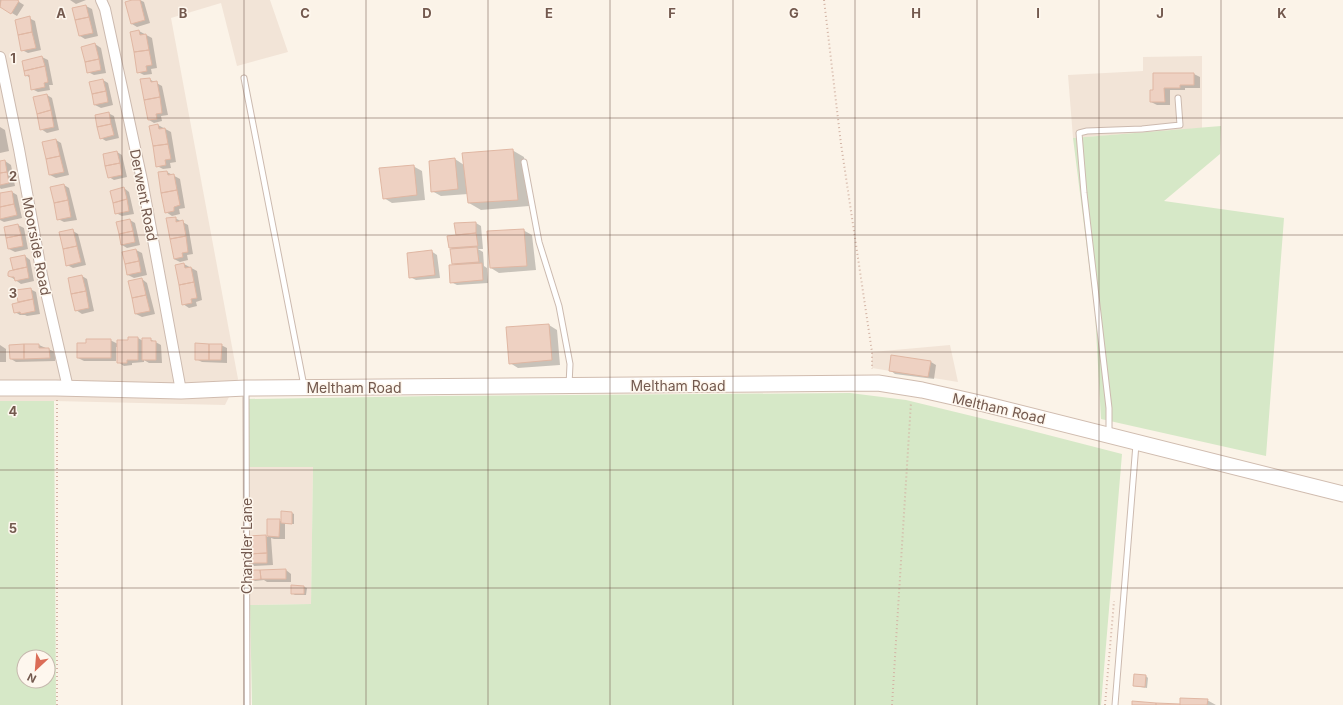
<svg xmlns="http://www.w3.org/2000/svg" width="1343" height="705" viewBox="0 0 1343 705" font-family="Inter,sans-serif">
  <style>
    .residential { fill: #f2e4d7 }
    .green { fill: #d6e8c7; fill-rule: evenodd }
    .shadow { fill: #0003 }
    .building { fill: #eed1c2; stroke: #e0b7a3 }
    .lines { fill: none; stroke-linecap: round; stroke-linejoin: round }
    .lane-casing { stroke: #ccbaaf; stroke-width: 7 }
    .street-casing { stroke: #ccbaaf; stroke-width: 12 }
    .secondary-casing { stroke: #d0bcaf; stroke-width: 17 }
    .path { stroke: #d3b4a5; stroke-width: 2; stroke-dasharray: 1 3; stroke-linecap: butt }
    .lane { stroke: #fff; stroke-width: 5 }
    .street { stroke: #fff; stroke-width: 10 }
    .secondary { stroke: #fff; stroke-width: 15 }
    .grid { fill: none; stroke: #73594e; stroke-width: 1; stroke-opacity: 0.55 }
    .labels { text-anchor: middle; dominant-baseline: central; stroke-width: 3; stroke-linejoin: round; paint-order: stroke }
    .street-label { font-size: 14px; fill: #73594e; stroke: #fef7ee }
    .grid-label { font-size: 13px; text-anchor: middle; font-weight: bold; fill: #73594e; stroke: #fef7ee; stroke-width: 3; stroke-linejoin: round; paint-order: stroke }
  </style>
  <rect width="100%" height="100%" fill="#fbf3e8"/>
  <path class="residential" d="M0,0H270L288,52L237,66L221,3L171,18L238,379L225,405L54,401H0Z
    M1202,56V128L1073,138L1068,75L1143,71V57Z
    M950,345L958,382L872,368V352Z
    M248,467H313L311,604L250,605Z"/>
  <path class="green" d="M1221,126L1220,154L1164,201L1284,218L1266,456L1101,419L1095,312L1073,138Z
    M850,393L906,400L1009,425L1122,454L1101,705H252L250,605L311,604L313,467H248L247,399L437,396Z
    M0,401H54L56,705H0ZM24,657H48V681H24Z"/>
  <path class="shadow" d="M0,0H16L24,5L17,16L0,6Z
    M70,0H86L76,4Z
    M136,0H140L144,2L150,23L137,27L132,24Z
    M86,6L92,9L98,36L85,39L80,36Z
    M29,18L35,21L41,50L28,53L22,50Z
    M139,31L152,38L157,68L151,69L152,74L144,75L138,72Z
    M95,44L101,48L106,73L94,75L88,72Z
    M42,57L48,60L53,85H49L50,90L38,92L32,89L30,78L26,75Z
    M1194,74L1200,77V88H1185V90H1170V105H1157L1151,102V91Z
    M149,79L162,86L168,115L161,116L162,121L154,123L149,120Z
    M103,80L108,83L113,105L101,108L95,105Z
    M47,95L52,98L59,130L47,133L41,129Z
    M108,113L114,116L119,138L106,141L101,138Z
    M158,125L171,132L176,162L170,163L171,168L163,169L157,166Z
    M0,127L5,130L9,151L0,153Z
    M56,140L61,143L69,175L56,178L50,175Z
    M512,150L524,157L529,206L481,210L469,203L468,194L441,196L432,191L455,159L464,165Z
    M117,152L122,155L127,177L114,180L109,177Z
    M5,161L11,165L15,186L1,189L0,188V162Z
    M413,166L422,171L425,200L392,203L384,198Z
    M167,172L180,179L185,208L179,209L180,214L172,216L166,212Z
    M64,185L69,188L77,220L64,222L58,219Z
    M124,188L129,192L134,214L122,216L116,213Z
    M12,192L17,195L22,218L4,222L0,220V194Z
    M175,218L188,225L193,254L187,255L188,260L180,262L174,259Z
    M130,220L135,223L140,245L127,248L122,245Z
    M476,223L481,226L483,249H478L483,252L484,266L487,268L488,283L457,285L451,282L457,266L453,263L455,250L450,248L457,236L456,224Z
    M18,225L24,228L28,249L15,252L9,249L5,227Z
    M523,230L532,235L536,270L499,273L491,268Z
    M73,231L78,234L86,265L73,268L67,265Z
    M136,250L142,253L147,275L134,278L128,275Z
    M431,251L437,255L440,278L416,280L410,277Z
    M25,256L30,260L34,281L21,284L11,277L14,270L11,258Z
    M184,264L197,271L202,300L196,302L197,306L189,308L183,304Z
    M82,276L87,279L94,311L82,314L76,310Z
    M142,279L147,283L155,314L142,317L136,314L129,282Z
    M30,289L36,292L40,314L27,316L25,315H20L15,312L19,303L17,291Z
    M549,325L557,330L560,365L518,368L510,363Z
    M129,338H138L143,341L150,339L161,345L162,363H149L144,360V362L132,363V365L124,366L118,362V347H116V361H84L78,358L110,340L118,344L129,341Z
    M0,345L6,349V362H0Z
    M39,345L55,352V361L16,362L11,359L10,346Z
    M221,345L227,348V363L202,362L196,359Z
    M931,362L936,365L934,379L895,374L890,370Z
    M292,513L294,514V524H285V539H274L271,538L273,565L254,566L249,563L266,536L268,537V520H279L282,522Z
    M286,570L291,574V582H267L264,580L255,581L252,579Z
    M292,586L304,587L307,588L306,595H295L292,593Z
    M1146,676L1148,678L1147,688L1134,686Z
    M1207,700L1216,705H1133H1181Z"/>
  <path class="building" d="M1,0H17L19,1L11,14L0,7Z
    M132,0H140L145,20L131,24L125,2Z
    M86,5L89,17L75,20L72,8Z
    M30,16L32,32L18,35L15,20Z
    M89,17L93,33L79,36L75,20Z
    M139,30L140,35L146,34L149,50L134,52L130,32Z
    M32,32L36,48L21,51L18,35Z
    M95,43L99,59L85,62L81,47Z
    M149,50L152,65L146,66L147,71L137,73L134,52Z
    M42,56L45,66L24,71L22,61Z
    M99,59L101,70L87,73L85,62Z
    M45,66L48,82L44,83L45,87L31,90L29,75L25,76L24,71Z
    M1153,73H1194V85H1180V88H1164L1165,102H1150V90H1153Z
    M150,78L151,82L157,81L160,97L144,100L140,79Z
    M103,79L106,91L92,94L89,82Z
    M106,91L108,102L94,105L92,94Z
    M47,94L51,110L37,114L33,97Z
    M160,97L162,113L156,114L157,119L148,120L144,100Z
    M51,110L54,127L40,130L37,114Z
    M109,112L111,124L97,127L95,115Z
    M111,124L114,135L100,139L97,127Z
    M158,124L159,129L165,128L168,144L153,146L149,126Z
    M56,139L60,156L46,159L42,142Z
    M168,144L171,159L165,160L166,165L156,167L153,146Z
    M513,149L518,200L468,203L462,153Z
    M117,151L120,163L105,166L103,154Z
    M60,156L64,172L49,175L46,159Z
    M455,158L458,189L431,192L429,161Z
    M5,160L7,172L0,173V161Z
    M120,163L122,175L108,178L105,166Z
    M414,165L417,195L383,199L379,168Z
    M167,171L168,175L174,174L177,190L161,193L158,172Z
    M7,172L9,183L0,185V173Z
    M64,184L68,200L54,203L50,187Z
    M124,187L127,199L113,203L110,191Z
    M177,190L180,205L174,207V211L165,213L161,193Z
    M12,191L14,204L0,207V193Z
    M127,199L129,211L115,214L113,203Z
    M68,200L71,217L57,220L54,203Z
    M14,204L17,215L0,219V207Z
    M176,217V222L183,220L186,236L170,239L166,218Z
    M130,219L133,231L119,234L116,222Z
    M476,222V233L456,235L454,223Z
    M18,224L21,235L6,238L4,227Z
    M73,229L77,246L63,249L59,232Z
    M524,229L527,266L490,268L487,231Z
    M133,231L135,242L121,245L119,234Z
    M476,233L478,246L449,248L447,236Z
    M21,235L23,246L8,249L6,238Z
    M186,236L188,252L182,253L183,257L174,259L170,239Z
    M77,246L81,262L66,266L63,249Z
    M477,247L479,262L452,264L450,249Z
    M136,249L139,261L125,264L122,252Z
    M432,250L435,275L409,278L407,253Z
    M25,255L27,267L13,270L10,258Z
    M139,261L141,272L127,275L125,264Z
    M184,263L185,268L191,267L194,282L179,285L175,265Z
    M482,263L483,280L450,283L449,265Z
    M27,267L29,278L15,281L14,277H11L8,276V273L9,271Z
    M82,275L86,291L71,294L68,278Z
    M142,278L146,295L132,298L128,281Z
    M194,282L197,298L191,299L192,303L182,305L179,285Z
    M31,288L33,299L18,302L16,290Z
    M86,291L89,308L75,311L71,294Z
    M146,295L150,311L135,314L132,298Z
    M33,299L35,311L21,314L20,312L14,313L12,304Z
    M549,324L552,360L509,364L506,327Z
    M128,337H138V360H127V363H117V340H128Z
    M142,338H151V341H156V360H142Z
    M86,339H111V358H77V343H86Z
    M195,343L209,344V360H195Z
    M24,344H39V348H49L50,358L24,359Z
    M24,344V359H10L9,345Z
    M209,344H222L221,360H209Z
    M891,355L931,361L928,377L889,371Z
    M281,511L292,512V524L281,523Z
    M267,519H280L279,537L267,536Z
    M266,535L267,553L248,554L247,536Z
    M267,553V563H248V554Z
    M286,569V579H261L260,570Z
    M251,570H260L261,579L251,580Z
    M291,585L304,586V594H291Z
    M1134,674L1146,675L1145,687L1133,686Z
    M1180,698L1208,699L1207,705H1180Z
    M1132,701L1156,703V705H1132Z
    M1156,703L1180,704V705H1156Z"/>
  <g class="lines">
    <defs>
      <path id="lane" d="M244,78L304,386
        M524,162L539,242L559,306L570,364L569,385
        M246,389L247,705
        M1109,434V408L1084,193L1079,133L1087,131L1142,129L1180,125L1178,98
        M1115,705L1136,444"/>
      <path id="street" d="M101,0L105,9L142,180L181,391
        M0,57L19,149L42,275L68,388"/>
      <path id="secondary" d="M0,388H56L181,391L246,388L878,383L922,390L984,404L1343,494"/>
    </defs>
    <use href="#lane" class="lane-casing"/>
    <use href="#street" class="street-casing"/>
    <use href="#secondary" class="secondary-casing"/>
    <path class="path" d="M824,0L841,144L872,352V369
      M57,400V705
      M892,705L911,402
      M1105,705L1114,601"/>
    <use href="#lane" class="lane"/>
    <use href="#street" class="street"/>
    <use href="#secondary" class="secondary"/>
  </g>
  <path class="grid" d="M122,0V705M244,0V705M366,0V705M488,0V705M610,0V705M733,0V705M855,0V705M977,0V705M1099,0V705M1221,0V705M0,118H1343M0,235H1343M0,352H1343M0,470H1343M0,588H1343"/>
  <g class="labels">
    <g class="street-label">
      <text transform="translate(144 195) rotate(79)">Derwent Road</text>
      <text transform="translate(37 246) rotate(79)">Moorside Road</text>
      <text x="678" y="385">Meltham Road</text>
      <text x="354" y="387">Meltham Road</text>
      <text transform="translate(999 408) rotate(13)">Meltham Road</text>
      <text transform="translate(246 546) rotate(-90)">Chandler Lane</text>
    </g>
  </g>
  <g class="grid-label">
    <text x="61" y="18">A</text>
    <text x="183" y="18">B</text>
    <text x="305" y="18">C</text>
    <text x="427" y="18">D</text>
    <text x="549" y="18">E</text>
    <text x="672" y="18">F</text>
    <text x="794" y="18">G</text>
    <text x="916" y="18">H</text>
    <text x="1038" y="18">I</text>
    <text x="1160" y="18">J</text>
    <text x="1282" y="18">K</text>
    <text x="13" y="63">1</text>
    <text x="13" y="181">2</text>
    <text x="13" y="298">3</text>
    <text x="13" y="416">4</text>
    <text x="13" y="533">5</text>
  </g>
  <g transform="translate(36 669) rotate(206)"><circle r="19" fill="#fef7ee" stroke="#c6b8ae"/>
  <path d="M0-3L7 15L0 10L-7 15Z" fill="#db6d57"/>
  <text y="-6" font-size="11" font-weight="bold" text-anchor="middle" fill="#73594e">N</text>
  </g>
</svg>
